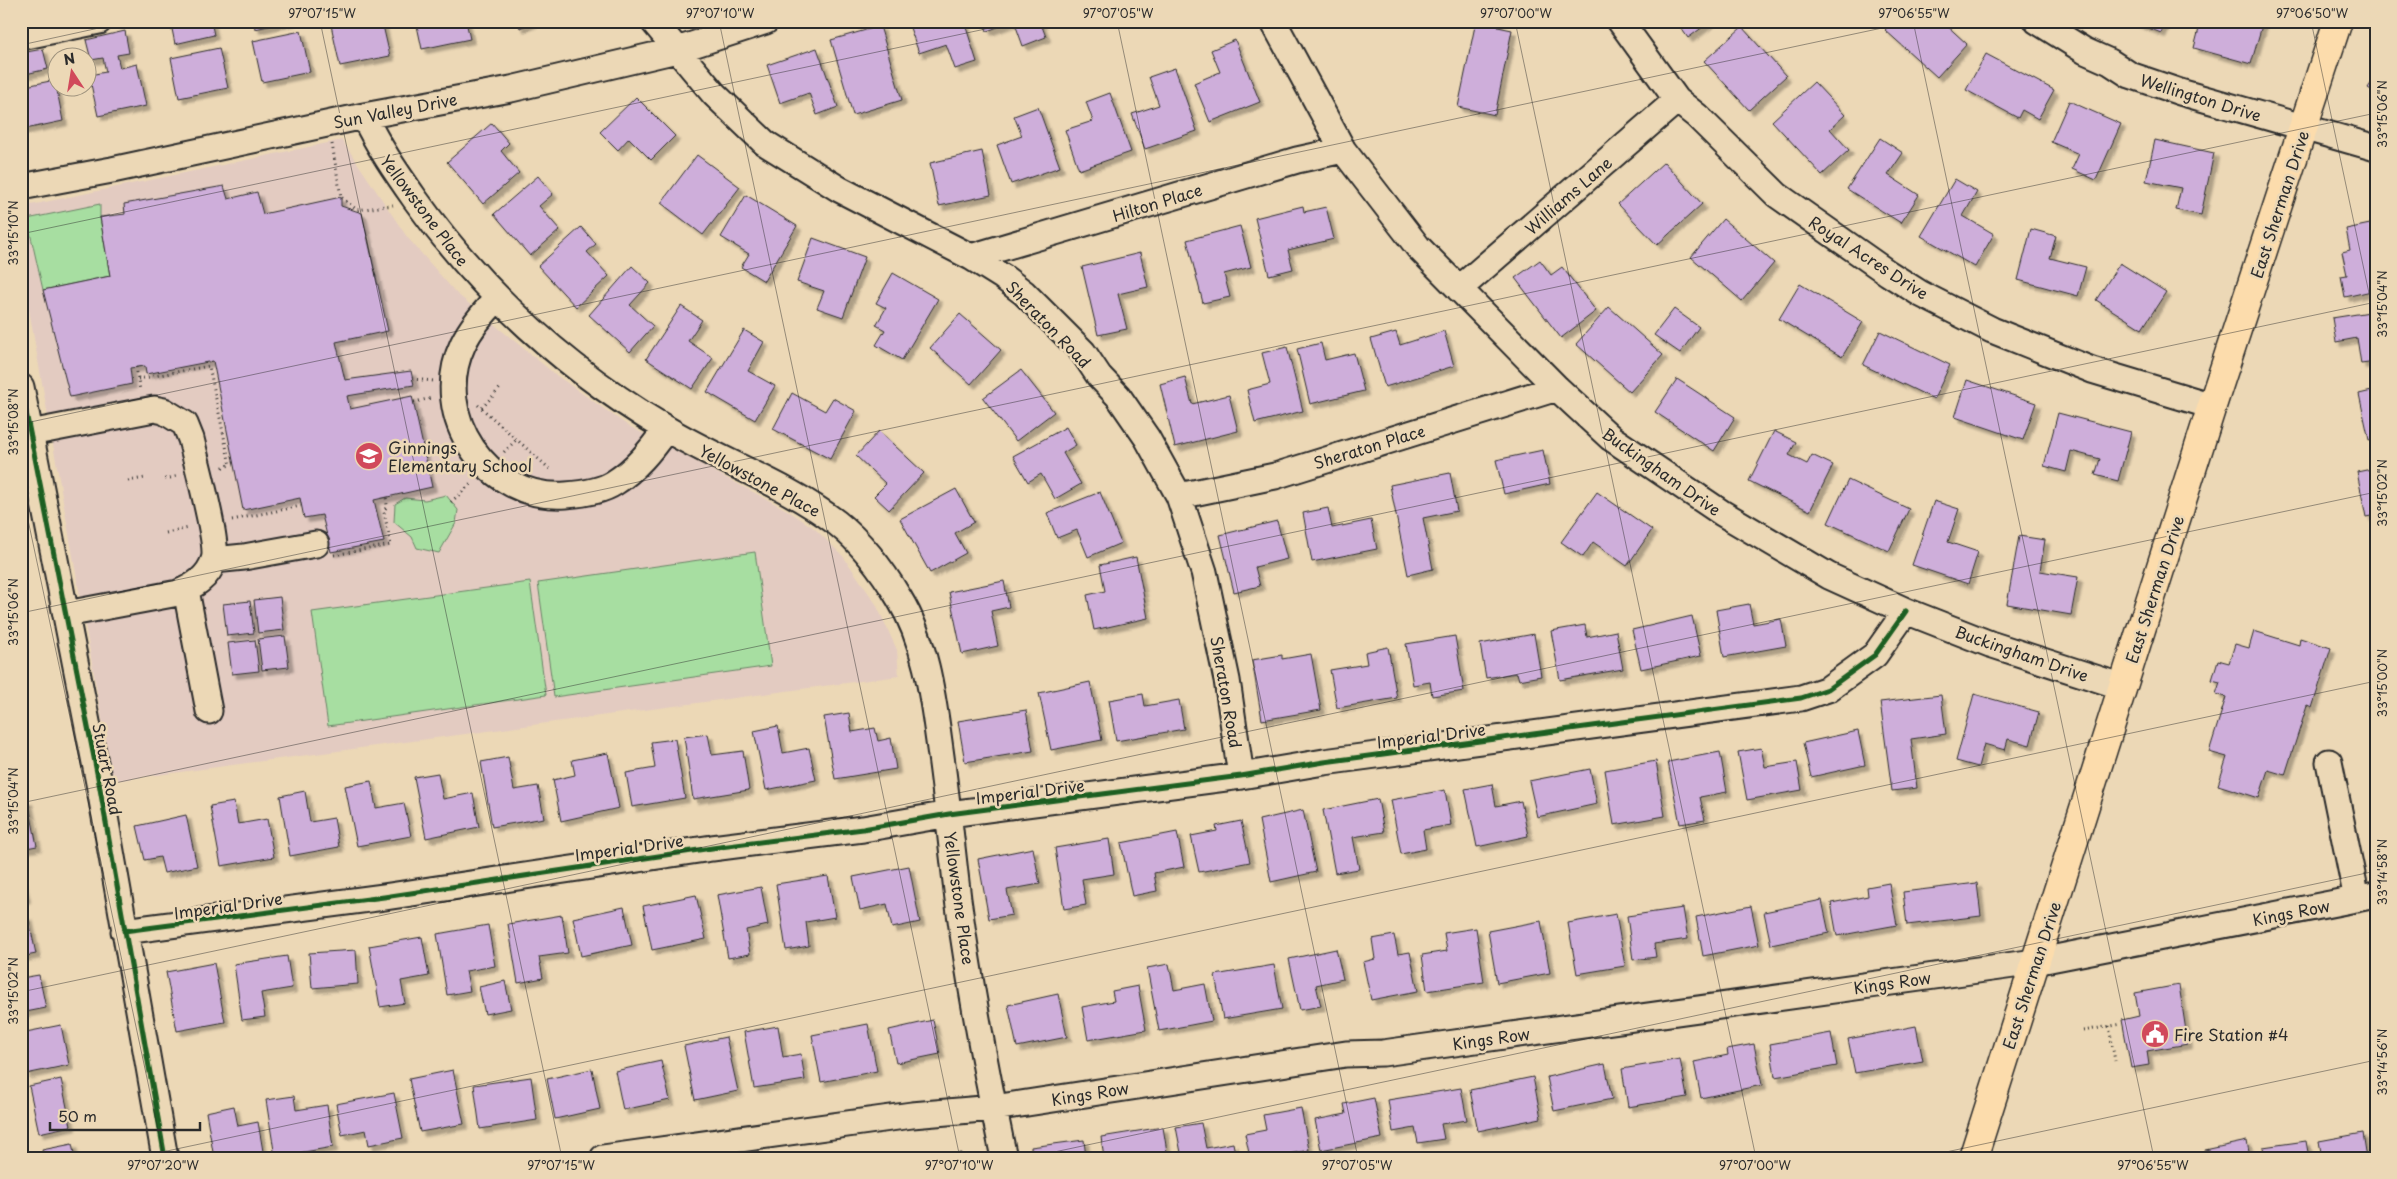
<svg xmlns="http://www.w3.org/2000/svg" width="2397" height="1179" viewBox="0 0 2397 1179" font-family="'Playpen Sans',sans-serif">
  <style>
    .built { fill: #e3cbc1 }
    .green { fill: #a7dea1; stroke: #698466 }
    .building { fill: #ceaeda; stroke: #2b2b2b; filter: url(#shadow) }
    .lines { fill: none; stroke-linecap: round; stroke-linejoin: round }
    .minor-casing { stroke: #2b2b2b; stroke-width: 29 }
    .major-casing { stroke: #2b2b2b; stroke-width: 31 }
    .path { stroke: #2b2b2b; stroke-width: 3; stroke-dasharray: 1 4; stroke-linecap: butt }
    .minor { stroke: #ecd8b6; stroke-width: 25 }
    .major { stroke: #fcdcac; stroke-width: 28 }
    .cycleway-casing { stroke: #ecd8b6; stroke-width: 8 }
    .cycleway { stroke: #1b5e20; stroke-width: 5 }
    .ticks { fill: none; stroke: #2b2b2b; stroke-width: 1; stroke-opacity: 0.45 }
    .labels { text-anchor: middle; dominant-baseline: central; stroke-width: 5; stroke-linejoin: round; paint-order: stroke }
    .street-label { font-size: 16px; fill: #2b2b2b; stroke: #ecd8b6 }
    .poi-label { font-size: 16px; fill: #2b2b2b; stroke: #ecd8b6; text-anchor: start }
    .neatline { fill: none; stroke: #2b2b2b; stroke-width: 2 }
    .ticks-label { font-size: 12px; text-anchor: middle; fill: #2b2b2b }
  </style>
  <defs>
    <filter id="shadow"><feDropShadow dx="4.5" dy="4.5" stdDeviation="1" flood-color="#0004"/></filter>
  </defs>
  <rect width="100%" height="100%" fill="#ecd8b6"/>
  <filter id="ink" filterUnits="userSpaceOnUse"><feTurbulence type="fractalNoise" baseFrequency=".02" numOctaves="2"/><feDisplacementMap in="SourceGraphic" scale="10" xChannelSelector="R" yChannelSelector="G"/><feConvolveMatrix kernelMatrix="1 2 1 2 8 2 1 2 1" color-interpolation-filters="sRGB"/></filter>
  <g filter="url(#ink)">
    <path class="built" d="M342,140L407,237L456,293L556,375L627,425L787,510L814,528L843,556L876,604L897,650L899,676L113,781L21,265V207Z"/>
    <path class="green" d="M100,204V217L110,276L43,290L27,219Z
      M446,495L458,510L456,523L439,553L417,548L412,537L394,522L395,504L405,498L425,500Z
      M755,552L771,666L554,697L538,583Z
      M530,582L546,695L328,726L312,612Z"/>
    <path class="building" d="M182,21H211L214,35L175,44L171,24Z
      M254,21H291L255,29Z
      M350,21H382L390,56L340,66L331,25Z
      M416,21H466L470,39L422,49Z
      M517,21H535L520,28Z
      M920,21H964L977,62L955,69L946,44L919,53L909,25Z
      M983,21H1040L1046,37L1023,46L1014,21L987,31Z
      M1476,21H1499L1498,27L1512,30L1495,115L1458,107Z
      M1676,21H1711L1688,38Z
      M1894,21H1942L1967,44L1937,77L1885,30Z
      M2131,21H2166L2161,33Z
      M2201,21L2263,22L2251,64L2194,48Z
      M880,26L902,100L853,115L831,40Z
      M1742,27L1786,76L1749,110L1704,61Z
      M125,31L129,53L117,55L120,68L137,64L146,106L98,116L89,75L106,72L103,58L91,60L86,40Z
      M301,31L310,72L262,82L253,41Z
      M1235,40L1260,102L1210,122L1194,83L1220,72L1211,50Z
      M219,48L228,88L179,98L171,58Z
      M817,48L838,107L817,115L809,93L780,103L767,65Z
      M43,49L48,69L21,75V53Z
      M1986,54L2054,90L2038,119L2022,110L2018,118L1966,90Z
      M1175,68L1197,131L1145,149L1132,114L1159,105L1149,77Z
      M2376,76V93L2368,88Z
      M55,80L63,121L21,130V87Z
      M1814,82L1845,115L1830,129L1849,150L1822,175L1772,121Z
      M1110,93L1131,152L1079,170L1065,130L1093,121L1086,102Z
      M636,97L675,136L651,160L629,138L618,150L600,132Z
      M2069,101L2121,124L2096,180L2072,169L2079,154L2051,142Z
      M1038,107L1060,167L1011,184L997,145L1022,136L1014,116Z
      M492,123L509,143L501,151L519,173L483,204L447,162Z
      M1880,138L1903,153L1888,175L1919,195L1901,223L1847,189Z
      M2155,140L2214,153L2201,215L2176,210L2181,188L2146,181Z
      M982,151L991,195L939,206L930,163Z
      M697,155L740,187L703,235L661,203Z
      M1664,162L1702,204L1657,245L1618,204Z
      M538,176L553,194L539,206L560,230L530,256L494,214Z
      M1955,179L1977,192L1963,216L1994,234L1975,267L1921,236Z
      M224,186L228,199L257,192L263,214L341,197V206L362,213L388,331L336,342L345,380L411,371L414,385L347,396L350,409L412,396L432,487L374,500L384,542L331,552L322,515L304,518L300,498L243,510L213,361L146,374L145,366L130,368L132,384L70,397L43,290L110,276L100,217L125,214L124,204Z
      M746,195L797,226L764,281L741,267L749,254L721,237Z
      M1303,206L1304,212L1326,207L1334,239L1288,250L1293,269L1269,275L1255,218Z
      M1723,219L1774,263L1742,301L1691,257Z
      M2370,224L2376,254V290L2345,297L2341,276L2347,275L2342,252L2350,250L2346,229Z
      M1240,226L1251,267L1224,274L1230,297L1203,303L1187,240Z
      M581,227L596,244L587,252L609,276L576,307L538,266Z
      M2031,229L2056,236L2050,258L2086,267L2078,296L2018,280Z
      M813,238L865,257L843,317L817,308L824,291L797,282Z
      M1140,253L1148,287L1118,294L1127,329L1098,335L1082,267Z
      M1540,260L1551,275L1562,267L1596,311L1561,338L1515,278Z
      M2120,263L2166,292L2142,329L2096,300Z
      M632,266L650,283L630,305L653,326L630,352L589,315Z
      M893,273L938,299L902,360L876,345L885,330L876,325L886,308L876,303Z
      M1800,284L1863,322L1842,357L1779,319Z
      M681,306L702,320L688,341L713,358L692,389L646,359Z
      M1609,307L1663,355L1630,392L1576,344Z
      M1674,309L1699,327L1680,353L1654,335Z
      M2376,311V362L2361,364L2357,338L2336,342L2332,318Z
      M960,314L1001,350L971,384L930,348Z
      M744,330L764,342L748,371L775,386L755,420L707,392Z
      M1444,331L1454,366L1385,387L1371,339L1396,332L1400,345Z
      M1880,331L1950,365L1934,399L1863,365Z
      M1321,343L1325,360L1354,353L1364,391L1310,404L1297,349Z
      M1287,347L1303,411L1255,423L1247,390L1270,384L1262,353Z
      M1021,370L1054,412L1016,441L983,398Z
      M1185,377L1192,404L1229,395L1238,431L1175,447L1160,384Z
      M1677,379L1735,417L1714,451L1655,412Z
      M1967,380L2036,403L2023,440L1955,417Z
      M2376,390V438L2369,440L2359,394Z
      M792,393L825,411L833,398L856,411L830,459L773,429Z
      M2058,413L2131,432L2118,481L2095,475L2100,459L2071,451L2066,472L2044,466Z
      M1066,427L1076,445L1063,453L1081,484L1055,499L1041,474L1028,482L1013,456Z
      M879,431L924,473L889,510L874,496L886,484L856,456Z
      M1774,431L1796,442L1789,455L1807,464L1812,455L1833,465L1810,511L1749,481Z
      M1543,450L1550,484L1504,494L1496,460Z
      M2376,468V515L2366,517L2357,472Z
      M1450,473L1457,511L1423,518L1433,569L1408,575L1390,485Z
      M1848,480L1909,509L1889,551L1828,523Z
      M956,489L974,522L955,533L966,553L930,573L900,519Z
      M1100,492L1121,543L1088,557L1077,530L1057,538L1047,513Z
      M1597,492L1652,530L1627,566L1593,542L1583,557L1561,542Z
      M1934,501L1959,509L1948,542L1978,552L1968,584L1912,565Z
      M1328,508L1332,528L1371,520L1377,549L1312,562L1303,513Z
      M1277,521L1287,559L1255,567L1260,586L1234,592L1220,535Z
      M2019,536L2045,540L2040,571L2078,577L2071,615L2007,604Z
      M1136,557L1148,618L1094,630L1087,595L1105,591L1100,565Z
      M1004,581L1009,607L991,611L998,646L962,654L949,592Z
      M280,597L284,630L258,633L254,600Z
      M250,601L254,633L227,636L223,604Z
      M1749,604L1753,624L1781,619L1786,646L1724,657L1716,610Z
      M1692,616L1701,656L1641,669L1632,630Z
      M1585,625L1587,637L1616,631L1623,669L1560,680L1551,631Z
      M2254,631L2299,645L2300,638L2331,648L2312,708L2307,706L2285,775L2268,770L2259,798L2218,785L2227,757L2209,752L2226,697L2216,694L2220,682L2212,680L2218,660L2229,663L2235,644L2249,648Z
      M1534,634L1541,676L1519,680L1517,673L1486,678L1480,644Z
      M285,636L289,667L262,670L258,639Z
      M1455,636L1464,691L1432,696L1430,682L1413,685L1406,644Z
      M255,640L259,671L232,674L228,643Z
      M1388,647L1397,698L1337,708L1330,670L1367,664L1365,652Z
      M1311,654L1321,710L1262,720L1252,660L1282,655V659Z
      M1090,682L1102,740L1051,750L1039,693Z
      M1143,694L1145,706L1179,700L1184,729L1116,741L1109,700Z
      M1974,694L2039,712L2030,745L2008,739L2005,750L1984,744L1978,767L1956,761Z
      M1941,695L1946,734L1911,739L1917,788L1892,791L1880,702Z
      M1026,710L1033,751L965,762L958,721Z
      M849,713L852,732L875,728L878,741L891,738L896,769L835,779L824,717Z
      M778,726L783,753L809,748L816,780L766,790L754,731Z
      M1858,731L1865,765L1811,777L1803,743Z
      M708,734L712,755L743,751L749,790L693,799L684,737Z
      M675,739L685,798L632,807L626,773L655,768L651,742Z
      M1761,748L1765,767L1797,762L1802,790L1747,800L1738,752Z
      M1720,752L1727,792L1700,797L1705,820L1680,824L1668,762Z
      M608,753L619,808L561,821L553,780L575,775L572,760Z
      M508,757L514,790L538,786L544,818L492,827L481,762Z
      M1656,761L1665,816L1614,825L1605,770Z
      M1590,769L1597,804L1537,817L1529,781Z
      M438,773L443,799L473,793L479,827L426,838L414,777Z
      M371,781L376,808L404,803L411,836L357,846L345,786Z
      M1492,784L1496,806L1521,801L1528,836L1477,847L1465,789Z
      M1445,790L1451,825L1423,830L1426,849L1401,854L1391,800Z
      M305,791L310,822L334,818L339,847L290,856L280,796Z
      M1378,799L1384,832L1353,837L1359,869L1335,873L1323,810Z
      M28,800L37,846L21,849V802Z
      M234,802L238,824L267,819L274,857L221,866L210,806Z
      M1303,810L1316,872L1271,882L1259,820Z
      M186,815L197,866L164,873L160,857L145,860L137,826Z
      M1241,821L1250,862L1199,872L1191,836L1217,831L1216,826Z
      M1177,832L1184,867L1154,873L1157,891L1132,896L1121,843Z
      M1109,839L1114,874L1082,879L1086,905L1064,909L1055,848Z
      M1033,848L1040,884L1007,890L1012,915L989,919L978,859Z
      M909,866L920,922L892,928L887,904L860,910L853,877Z
      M828,876L835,917L806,922L809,946L786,950L776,884Z
      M21,877L26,898L21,899Z
      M1889,883L1897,925L1837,936L1831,903L1868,896L1867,887Z
      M1977,883L1981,916L1907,925L1903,892Z
      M761,887L768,925L746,930L750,954L728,958L717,895Z
      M696,895L706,939L652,950L643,906Z
      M1822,900L1829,933L1771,945L1764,912Z
      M1751,906L1759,945L1703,956L1696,917Z
      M624,907L632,945L581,956L573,918Z
      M1683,908L1688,939L1654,944L1656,957L1633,960L1627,916Z
      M1616,914L1625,966L1577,974L1568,923Z
      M562,915L568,953L539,957L543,978L518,983L508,924Z
      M28,916L36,954L21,957V917Z
      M1541,921L1550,973L1497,983L1488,931Z
      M488,925L495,966L466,971L470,991L447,995L437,934Z
      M1476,928L1484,982L1427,991L1422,955L1447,951L1444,933Z
      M1394,935L1398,954L1410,952L1418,991L1371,1000L1363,962L1375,959L1372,939Z
      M422,937L429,976L401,981L405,1003L380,1007L369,946Z
      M1336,949L1343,979L1316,985L1321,1006L1300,1010L1289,959Z
      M356,950L358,984L312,988L309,953Z
      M287,956L292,988L261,993L265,1017L242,1020L234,964Z
      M214,963L225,1022L177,1031L166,972Z
      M1169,964L1174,990L1205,984L1212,1021L1159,1031L1147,968Z
      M1274,965L1282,1009L1223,1019L1215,975Z
      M39,975L46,1008L21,1013V978Z
      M505,981L511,1009L485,1014L479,987Z
      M2179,985L2188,1044L2147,1051L2149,1065L2131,1068L2122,1020L2139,1016L2135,993Z
      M1138,986L1146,1030L1088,1040L1082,1007L1114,1001L1112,991Z
      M1058,994L1067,1037L1017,1047L1008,1005Z
      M933,1020L940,1054L896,1063L889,1030Z
      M868,1024L877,1071L821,1082L812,1035Z
      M61,1025L69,1065L26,1074L21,1050V1033Z
      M778,1026L783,1057L801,1054L805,1080L754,1088L744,1032Z
      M1916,1026L1923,1061L1855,1073L1848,1039Z
      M1831,1033L1837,1066L1775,1077L1770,1044Z
      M726,1037L738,1091L695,1100L684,1046Z
      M1754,1044L1762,1085L1701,1098L1694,1062L1728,1055L1727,1049Z
      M1680,1059L1687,1097L1628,1107L1622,1069Z
      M661,1061L670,1100L623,1110L615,1071Z
      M1605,1064L1612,1099L1554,1111L1547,1077Z
      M592,1069L600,1109L555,1119L547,1079Z
      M453,1070L464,1124L420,1132L409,1079Z
      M531,1077L537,1120L480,1129L474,1085Z
      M1533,1077L1541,1118L1478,1131L1470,1090Z
      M61,1079L71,1126L39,1133L29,1086Z
      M1461,1088L1467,1120L1441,1124L1444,1139L1418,1143L1415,1128L1393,1132L1388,1100Z
      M394,1093L403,1138L369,1145L366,1130L342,1135L336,1104Z
      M294,1096L296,1110L327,1105L333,1147L275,1157L266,1100Z
      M1374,1098L1382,1138L1321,1150L1315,1120L1346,1114L1344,1104Z
      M234,1106L238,1126L258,1122L264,1157L214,1158L206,1112Z
      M1301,1108L1309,1150L1268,1158H1250L1245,1134L1266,1130L1263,1115Z
      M1201,1123L1206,1148L1233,1143L1236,1158H1182L1176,1127Z
      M1163,1127L1168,1158H1104L1101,1137Z
      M2376,1130V1148L2372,1131Z
      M2363,1133L2367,1158H2322L2319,1141Z
      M1084,1140L1086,1158H1032L1031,1147Z
      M2247,1141L2250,1158H2207L2205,1150Z
      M2306,1141L2309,1158H2265L2263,1147Z
      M72,1144L75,1158H44L42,1150Z
      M961,1153L962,1158H933Z
      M2195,1153L2196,1158H2174Z"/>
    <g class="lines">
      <defs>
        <path id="minor" d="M653,21L714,94L765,143L839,189L971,257L1003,277L1024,293L1083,352L1099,376L1118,396L1147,438L1179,496L1204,572L1227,680L1241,776
          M1273,21L1343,150L1418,247L1557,388L1611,438L1722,513L1829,576L1906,611L1990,644L2123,687
          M1620,21L1677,100L1697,116L1777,195L1888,273L1921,294L1992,330L2092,370L2212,406
          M2037,21L2085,51L2110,62L2130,75L2180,92L2376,148
          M21,37L99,21
          M364,116C378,146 396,172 415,199C482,293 566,369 665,428C721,462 785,483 837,523C862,543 883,571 899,598C927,644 933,698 940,749C947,799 952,849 958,899C970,986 986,1072 1004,1158
          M21,187L112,170L364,116L511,89L677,50L766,21
          M971,257L1297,160L1343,150
          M1459,289L1677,100
          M497,299C484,312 471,327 463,344C429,416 488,501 566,495C580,494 602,491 614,483C636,469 651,450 666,429
          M21,387L99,783L165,1158
          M30,433L154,409L164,411L185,424L191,439C196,460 219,545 214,560C208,578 194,586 178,593L66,614
          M1179,496L1275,476L1557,388
          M214,560L244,557L316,544
          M186,590L209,711
          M2329,762L2357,899
          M124,931L384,897L712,848L863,829L949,814L1241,776L1324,762L1801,698L1828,689L1875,655L1906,611
          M603,1158L912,1115L994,1108L1346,1054L1383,1053L2035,962L2376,895"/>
        <path id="major" d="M1973,1158L2212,406L2338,21"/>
      </defs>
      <use href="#minor" class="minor-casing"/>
      <use href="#major" class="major-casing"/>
      <path class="path" d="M332,144L341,197L357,210L393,205
        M136,367L140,390
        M138,379L209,366L230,465L220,468
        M412,379L434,381
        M414,402L432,398
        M478,405L552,471
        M482,408L501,387
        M504,452L517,439
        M165,479L179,476
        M128,481L145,478
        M451,502L473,482
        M232,520L301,506
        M166,533L189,528
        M334,555L391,545L384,512L387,505L386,497
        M2109,1026L2115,1061
        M2083,1031L2122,1024"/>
      <use href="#minor" class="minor"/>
      <use href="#major" class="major"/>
      <defs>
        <path id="cycleway" d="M21,387L99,783L165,1158
          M124,931L384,897L712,848L863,829L949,814L1241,776L1324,762L1801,698L1828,689L1875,655L1906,611"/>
      </defs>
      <use href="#cycleway" class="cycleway-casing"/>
      <use href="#cycleway" class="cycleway"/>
    </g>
  </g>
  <path class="ticks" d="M320,21L562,1158M719,21L960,1158M1117,21L1358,1158M1515,21L1756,1158M1913,21L2154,1158M2311,21L2376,326M21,45L131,21M21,234L1023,21M21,424L1915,21M21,487L164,1158M21,613L2376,113M21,803L2376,302M21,992L2376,492M134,1158L2376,681M1026,1158L2376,871M1918,1158L2376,1060"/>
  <defs>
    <symbol id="school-disc" viewBox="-11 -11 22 22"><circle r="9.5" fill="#d1495b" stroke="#ecd8b6"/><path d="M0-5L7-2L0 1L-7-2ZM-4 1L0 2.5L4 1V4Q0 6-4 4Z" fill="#fff"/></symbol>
    <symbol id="civic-disc" viewBox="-11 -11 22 22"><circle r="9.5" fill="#d1495b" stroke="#ecd8b6"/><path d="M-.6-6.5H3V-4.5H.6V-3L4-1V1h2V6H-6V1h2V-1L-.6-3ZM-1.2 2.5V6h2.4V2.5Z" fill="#fff"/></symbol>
  </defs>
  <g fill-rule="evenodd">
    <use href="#school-disc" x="353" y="440" width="32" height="32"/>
    <use href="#civic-disc" x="2139" y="1018" width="32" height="32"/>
  </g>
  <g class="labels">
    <g class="street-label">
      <text transform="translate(2201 97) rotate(17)">Wellington Drive</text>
      <text transform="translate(395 110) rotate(-11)">Sun Valley Drive</text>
      <text transform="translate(1568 195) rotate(-41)">Williams Lane</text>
      <text transform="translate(1157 202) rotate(-17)">Hilton Place</text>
      <text transform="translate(2279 204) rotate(-72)">East Sherman Drive</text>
      <text transform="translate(425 210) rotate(53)">Yellowstone Place</text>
      <text transform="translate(1869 257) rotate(33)">Royal Acres Drive</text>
      <text transform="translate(1049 324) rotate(46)">Sheraton Road</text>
      <text transform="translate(1369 446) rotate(-17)">Sheraton Place</text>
      <text transform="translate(1662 471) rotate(35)">Buckingham Drive</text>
      <text transform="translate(760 480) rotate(28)">Yellowstone Place</text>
      <text transform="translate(2154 589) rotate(-72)">East Sherman Drive</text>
      <text transform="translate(2022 653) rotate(19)">Buckingham Drive</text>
      <text transform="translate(1227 692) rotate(80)">Sheraton Road</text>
      <text transform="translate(1431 735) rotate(-7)">Imperial Drive</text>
      <text transform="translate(108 769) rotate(79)">Stuart Road</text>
      <text transform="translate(1030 791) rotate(-7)">Imperial Drive</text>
      <text transform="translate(629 847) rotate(-8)">Imperial Drive</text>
      <text transform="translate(960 898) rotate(82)">Yellowstone Place</text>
      <text transform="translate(228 905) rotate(-8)">Imperial Drive</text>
      <text transform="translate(2291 912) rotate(-11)">Kings Row</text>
      <text transform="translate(2031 975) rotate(-72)">East Sherman Drive</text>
      <text transform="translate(1892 982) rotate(-8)">Kings Row</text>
      <text transform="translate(1491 1038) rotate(-8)">Kings Row</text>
      <text transform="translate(1090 1093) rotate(-9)">Kings Row</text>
    </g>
    <g class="poi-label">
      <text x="388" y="447">Ginnings<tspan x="388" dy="18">Elementary School</tspan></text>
      <text x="2174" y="1034">Fire Station #4</text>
    </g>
  </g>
  <rect width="2397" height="1179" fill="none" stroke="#ecd8b6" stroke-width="55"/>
  <g transform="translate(72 72) rotate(348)"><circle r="24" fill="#ecd8b6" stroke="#9f937e"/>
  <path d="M0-4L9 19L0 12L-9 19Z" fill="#d1495b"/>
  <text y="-8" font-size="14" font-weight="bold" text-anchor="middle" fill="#2b2b2b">N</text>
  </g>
  <path d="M50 1122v8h150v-8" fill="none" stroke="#2b2b2b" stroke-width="2.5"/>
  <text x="58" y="1122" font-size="15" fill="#2b2b2b" stroke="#ecd8b6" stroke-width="4" paint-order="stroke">50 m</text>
  <rect x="28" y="28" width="2342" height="1124" class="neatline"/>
  <g class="ticks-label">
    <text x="322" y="18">97°07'15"W</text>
    <text x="720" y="18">97°07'10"W</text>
    <text x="1118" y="18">97°07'05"W</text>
    <text x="1516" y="18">97°07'00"W</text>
    <text x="1914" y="18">97°06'55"W</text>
    <text x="2312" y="18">97°06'50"W</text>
    <text transform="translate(2383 114) rotate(-90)" y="4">33°15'06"N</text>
    <text transform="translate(14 233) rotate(-90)" y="4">33°15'10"N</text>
    <text transform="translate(2383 304) rotate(-90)" y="4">33°15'04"N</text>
    <text transform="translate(14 422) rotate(-90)" y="4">33°15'08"N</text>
    <text transform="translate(2383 493) rotate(-90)" y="4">33°15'02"N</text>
    <text transform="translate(14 612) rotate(-90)" y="4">33°15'06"N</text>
    <text transform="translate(2383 683) rotate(-90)" y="4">33°15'00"N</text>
    <text transform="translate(14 801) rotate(-90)" y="4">33°15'04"N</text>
    <text transform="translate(2383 872) rotate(-90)" y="4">33°14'58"N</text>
    <text transform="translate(14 991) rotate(-90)" y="4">33°15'02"N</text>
    <text transform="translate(2383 1062) rotate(-90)" y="4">33°14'56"N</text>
    <text x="163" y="1170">97°07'20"W</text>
    <text x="561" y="1170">97°07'15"W</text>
    <text x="959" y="1170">97°07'10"W</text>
    <text x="1357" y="1170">97°07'05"W</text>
    <text x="1755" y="1170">97°07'00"W</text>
    <text x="2153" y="1170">97°06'55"W</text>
  </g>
</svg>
